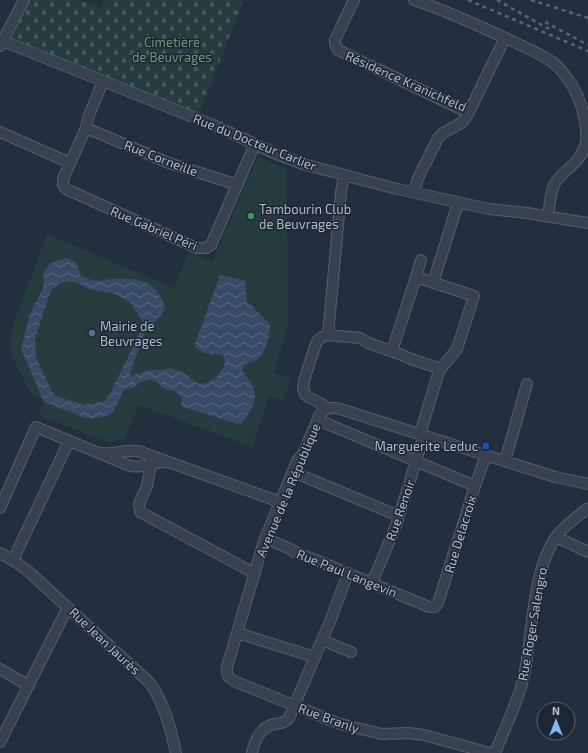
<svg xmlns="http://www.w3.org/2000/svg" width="588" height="753" viewBox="0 0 588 753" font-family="'Exo 2',sans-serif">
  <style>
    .green { fill: #263c3f }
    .cemetery { fill: url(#cemetery-stones) }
    .water { fill: url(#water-waves); fill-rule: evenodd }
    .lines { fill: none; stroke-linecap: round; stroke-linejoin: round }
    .minor-casing { stroke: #565f6c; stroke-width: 12 }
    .minor { stroke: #38414e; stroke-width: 10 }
    .rail { stroke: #5a6575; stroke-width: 2.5; stroke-dasharray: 4 4; stroke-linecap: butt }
    .leisure-dot { fill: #2e9e5b; stroke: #1d2633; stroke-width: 1.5 }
    .service-dot { fill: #5c6f8a; stroke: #1d2633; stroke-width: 1.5 }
    .transit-dot { fill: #1a4fb4; stroke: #1d2633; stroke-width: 1.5 }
    .labels { text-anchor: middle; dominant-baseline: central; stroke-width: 3; stroke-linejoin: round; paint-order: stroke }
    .park-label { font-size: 13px; fill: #6b9a76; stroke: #1d2633 }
    .street-label { font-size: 13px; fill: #b4bcc9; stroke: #1d2633 }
    .poi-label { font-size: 13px; fill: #b4bcc9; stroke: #1d2633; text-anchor: start }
  </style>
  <defs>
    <pattern id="cemetery-stones" width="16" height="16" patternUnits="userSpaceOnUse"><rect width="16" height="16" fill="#263c3f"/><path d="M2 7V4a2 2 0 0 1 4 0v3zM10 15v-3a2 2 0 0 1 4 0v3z" fill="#435659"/></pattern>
    <pattern id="water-waves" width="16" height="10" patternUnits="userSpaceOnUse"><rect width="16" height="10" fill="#394c67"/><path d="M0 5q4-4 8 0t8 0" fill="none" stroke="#53647b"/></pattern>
  </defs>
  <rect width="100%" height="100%" fill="#242f3e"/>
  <path class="green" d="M258,157L287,169L288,324L274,373L291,379L283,401L270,396L252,447L139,405L125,438L109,443L39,415L45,401L31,394L13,359L10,344L13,325L47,234L174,288L189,252L212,262Z"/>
  <path class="cemetery" d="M30,0H81L101,8L104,0H244L199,114L11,38Z"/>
  <path class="water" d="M65,258C77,261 78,265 81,276C85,277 91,280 96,281C102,281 108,279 115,279C139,278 156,281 165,306L161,315L144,334L130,374L131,376L149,370H161L169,368L181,371L197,383L204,384L216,378L224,367L225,361L223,355L205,353L194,347L220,275L245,280L247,301L271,325C267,344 266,361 244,364L242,371C245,375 249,379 251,383C261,399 250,413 240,425L181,406L182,397L174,391L165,389L157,382L150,379L141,382L133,388L124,390L113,413L106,416L88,419L44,402L21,349L30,314L43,288L44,272L49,265L56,261ZM62,282H75L92,290L115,294L131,303L143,322L144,324L111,392L105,401L84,405L56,396L52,392L36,357L35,339L51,290Z"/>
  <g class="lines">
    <defs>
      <path id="minor" d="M354,0L335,40V44L338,50L469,113
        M414,0C448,11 479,26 512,41C526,48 542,54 555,64C562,70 567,78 572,85C582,103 588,121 586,142C581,164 565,168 555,183C550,192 550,205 548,216
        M3,41L218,127L276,154L303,164L393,188L489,209L527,213L588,223
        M0,46L24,0
        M103,81L88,118L86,128L63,179V185L66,189L197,248H206L211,245L255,144
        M86,128L169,163L238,185
        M0,132L70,163
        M414,192L418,178L438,138C446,128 460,128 467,116L505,38
        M416,277L421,260
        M433,283L458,203
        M328,335L341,192L344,176
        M392,351L416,277L474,296L457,349L439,371L420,434
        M327,409L322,404L308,397L305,394L303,388L304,381L315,346L318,340L322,337L328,335L360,338L368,343L402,355L411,359L441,369
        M318,420L475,486
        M102,453C114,455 125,449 138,451L280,502
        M152,458L147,486L139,504L140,512L254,573
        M505,461L527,384
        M293,472L399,516
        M0,508L36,427L130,466C142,469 153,462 166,462
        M556,537L588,552
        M265,538L288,548L295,552L316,560L429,607H435L438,603L475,486L486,455
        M0,553L17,563L28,571L149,682C164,702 171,729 176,753
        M13,560L69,441
        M348,573L331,619L322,640L351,652
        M372,583L397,523L424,435
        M237,633L315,657
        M0,669L29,686
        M0,742L68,607
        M252,753C255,740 260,727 275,724C281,723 285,723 289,718L322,640
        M490,753L424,735L408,733L382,734L340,724L234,681C228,678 226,674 227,667L264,541L297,461L303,454L319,416C324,408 332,406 340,409L555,477L588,484
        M495,753C505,728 518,702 524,676C533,633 532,568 558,534C567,524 578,516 588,508"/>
    </defs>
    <use href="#minor" class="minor-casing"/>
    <use href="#minor" class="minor"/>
    <path class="rail" d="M468,0L588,51
      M497,0L549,29
      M531,0L588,18
      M545,22L588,45"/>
  </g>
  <circle class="leisure-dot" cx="251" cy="216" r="4"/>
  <circle class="service-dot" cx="92" cy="333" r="4"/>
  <rect class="transit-dot" x="482" y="442" width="8" height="8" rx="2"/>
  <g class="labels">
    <g class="park-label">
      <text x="172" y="42">Cimetière<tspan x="172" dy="15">de Beuvrages</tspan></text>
    </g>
    <g class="street-label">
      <text transform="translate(406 81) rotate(24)">Résidence Kranichfeld</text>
      <text transform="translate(255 142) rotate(22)">Rue du Docteur Carlier</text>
      <text transform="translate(161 158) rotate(21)">Rue Corneille</text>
      <text transform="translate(154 228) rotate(23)">Rue Gabriel Péri</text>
      <text transform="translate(288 490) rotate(-67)">Avenue de la République</text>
      <text transform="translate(400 510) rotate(-71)">Rue Renoir</text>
      <text transform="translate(460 534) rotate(-73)">Rue Delacroix</text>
      <text transform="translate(347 573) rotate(22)">Rue Paul Langevin</text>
      <text transform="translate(532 624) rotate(-80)">Rue Roger Salengro</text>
      <text transform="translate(105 641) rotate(43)">Rue Jean Jaurès</text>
      <text transform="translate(329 718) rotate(20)">Rue Branly</text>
    </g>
    <g class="poi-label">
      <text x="259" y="209">Tambourin Club<tspan x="259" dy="15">de Beuvrages</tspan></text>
      <text x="100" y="326">Mairie de<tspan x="100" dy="15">Beuvrages</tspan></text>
      <text x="478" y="446" text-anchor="end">Marguerite Leduc</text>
    </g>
  </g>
  <g transform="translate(556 721)"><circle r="19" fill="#1d2633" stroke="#59626f"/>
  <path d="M0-3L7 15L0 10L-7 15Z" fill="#8ab4f8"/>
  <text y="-6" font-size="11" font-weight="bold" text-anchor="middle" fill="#b4bcc9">N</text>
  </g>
</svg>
